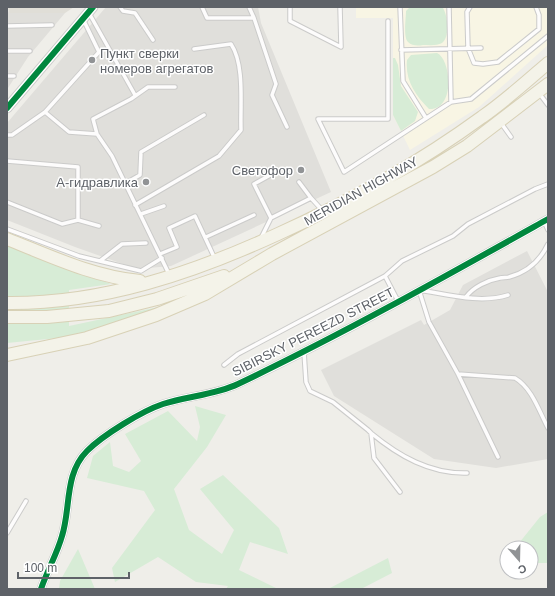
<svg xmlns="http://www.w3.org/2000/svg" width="555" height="596" viewBox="0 0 555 596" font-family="Arial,sans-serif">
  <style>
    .commercial { fill: #f8f5e4 }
    .industrial { fill: #e0dfdb }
    .education { fill: #e0ded7 }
    .green { fill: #d7ecd6 }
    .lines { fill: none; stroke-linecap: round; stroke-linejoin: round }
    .service-casing { stroke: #cbcbca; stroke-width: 5.5 }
    .minor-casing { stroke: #cbcbca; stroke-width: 9 }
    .tertiary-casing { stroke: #cbcbca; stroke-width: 11 }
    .primary-casing { stroke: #d8d1b6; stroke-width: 14 }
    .service { stroke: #fdfcfc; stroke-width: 3.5 }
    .minor { stroke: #fdfcfc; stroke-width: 7 }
    .tertiary { stroke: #fdfcfc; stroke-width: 9 }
    .primary { stroke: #f4f3e9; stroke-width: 12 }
    .cycleway-casing { stroke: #fff; stroke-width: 8 }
    .cycleway { stroke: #00873e; stroke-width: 6 }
    .poi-dot { fill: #919395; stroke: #fff; stroke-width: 1.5 }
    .labels { text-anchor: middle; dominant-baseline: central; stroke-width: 3; stroke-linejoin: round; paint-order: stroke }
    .poi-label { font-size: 13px; fill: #5e6268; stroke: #fff; text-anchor: end }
    .street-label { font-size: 13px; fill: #5e6268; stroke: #fff }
  </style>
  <rect width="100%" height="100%" fill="#efeee9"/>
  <path class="commercial" d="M356,7H548V45L479,107L410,150L393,115V18H356Z"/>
  <path class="industrial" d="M7,7L9,13H65L28,57L8,88Z
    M106,7H258L261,23L331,192L171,266L137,269L75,247L7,220V123Z
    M527,251L548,292V459L496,468L434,459L334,396L321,370L421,320L424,325L450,310L463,285Z"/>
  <path class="education" d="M8,7H74L65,13H9Z"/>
  <path class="green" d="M410,7L443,8C448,16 450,37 442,43C437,46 429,45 423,45C418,46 412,46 408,42C403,37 406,19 406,11Z
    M437,53C451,59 456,110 429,109C415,95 405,80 407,60L411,55Z
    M393,58H395L398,65L401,86L418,112L415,121L401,131L393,115Z
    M7,245L111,284L69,290V326L168,305L89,332L58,338L7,343Z
    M195,406L226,415L207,447L174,489L189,530L222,554L234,530L200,489L223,475L279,528L288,554L250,542L239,570L278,589H226L228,586L196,582L158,557L115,582L112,568L155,510L144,491L87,478L93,456L110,442L113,466L129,472L141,461L125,434L168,411L197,441L200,427Z
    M548,512V563H531V548H515L540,517Z
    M78,549L95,589H59L60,581Z
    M388,558L392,573L361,589H328Z"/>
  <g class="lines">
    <defs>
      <path id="service" d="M120,7L123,11L135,13L153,40
        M202,7L207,18H254L276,84L272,95L287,127
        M249,7L254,18
        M290,7V21L341,47L340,7
        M400,7L403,81L426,118
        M449,7L451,102
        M470,7L467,12L468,48L474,63L483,64L498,62L539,29V15L536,7
        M89,13L135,95
        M388,21V119H318L344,172L451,102L471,99L548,36
        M7,26L52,25
        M401,50L481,48
        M7,51H30
        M7,76H14
        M539,93L548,105
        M45,112L69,132L97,134L112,156L169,274
        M501,123L511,137
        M97,134L93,119L131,99L148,87H175
        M7,135H12L45,112L99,52L83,19
        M7,161L78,167V220L99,226
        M299,182L311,198
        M126,183L140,175L141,152L204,115
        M7,202L62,224L78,220
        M135,205L219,156L241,130C240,105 245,65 231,44L194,49
        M141,214L164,206
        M271,218L254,184L274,173
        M544,221L548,230
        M7,229L79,256L141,271L162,258
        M206,237L254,215
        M261,238L271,218L311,198L322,210
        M160,254L177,247L169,228L195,216L215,259
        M100,261L122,244L146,243
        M385,276L398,301
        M508,295C480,304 446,294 419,290L429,322L458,374L515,378C532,388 539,411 548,428
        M466,297C473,287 488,280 500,278C503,277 507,278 509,277C528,272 540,261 548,244
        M304,352L306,382L310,391L333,402L368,430L371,433L374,458L400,492
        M224,365L238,354L385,276L402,261L453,236L468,224L535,189L548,184
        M458,374L498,457
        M371,433C399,456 430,474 467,473
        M7,533L26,501"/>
      <path id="minor" d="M41,589C47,571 57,554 62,536C71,508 64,474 87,451C103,435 142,411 163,404C187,396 215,395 238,384C343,334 446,276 548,219"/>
      <path id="tertiary" d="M7,108L93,7"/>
      <path id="primary" d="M7,239C50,256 94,277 140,281
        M7,303C102,304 193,273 278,234C349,202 419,163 482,117C505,101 526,82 548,63
        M7,317H47L109,311L157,299L224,276
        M7,355L87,338L156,315L205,294L272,254L433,167L467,146L548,84"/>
    </defs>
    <use href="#service" class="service-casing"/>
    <use href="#minor" class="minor-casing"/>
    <use href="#tertiary" class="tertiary-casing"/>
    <use href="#primary" class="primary-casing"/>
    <use href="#service" class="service"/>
    <use href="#minor" class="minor"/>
    <use href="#tertiary" class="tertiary"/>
    <use href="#primary" class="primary"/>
    <defs>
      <path id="cycleway" d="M7,108L93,7
        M41,589C47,571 57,554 62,536C71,508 64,474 87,451C103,435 142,411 163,404C187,396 215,395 238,384C343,334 446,276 548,219"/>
    </defs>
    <use href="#cycleway" class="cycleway-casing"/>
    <use href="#cycleway" class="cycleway"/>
  </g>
  <g class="poi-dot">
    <circle cx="92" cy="60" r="4"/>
    <circle cx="301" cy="170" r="4"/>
    <circle cx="146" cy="182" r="4"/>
  </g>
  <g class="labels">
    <g class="poi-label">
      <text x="100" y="53" text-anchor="start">Пункт сверки<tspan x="100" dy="15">номеров агрегатов</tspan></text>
      <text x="293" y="170">Светофор</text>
      <text x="138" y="182">А-гидравлика</text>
    </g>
    <g class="street-label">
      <text transform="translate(361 191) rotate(-29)">MERIDIAN HIGHWAY</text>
      <text transform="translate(313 332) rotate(-27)">SIBIRSKY PEREEZD STREET</text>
    </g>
  </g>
  <rect width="555" height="596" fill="none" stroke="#5e6268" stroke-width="16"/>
  <g transform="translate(519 560) rotate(160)"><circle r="19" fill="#ffffff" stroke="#bfc0c3"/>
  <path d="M0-3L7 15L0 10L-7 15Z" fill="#919395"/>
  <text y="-6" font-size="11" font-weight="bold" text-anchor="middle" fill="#5e6268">С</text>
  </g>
  <path d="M18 572v6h111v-6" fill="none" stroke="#5e6268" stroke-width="2"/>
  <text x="24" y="572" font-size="12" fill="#5e6268" stroke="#ffffff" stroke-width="3" paint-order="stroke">100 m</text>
</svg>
